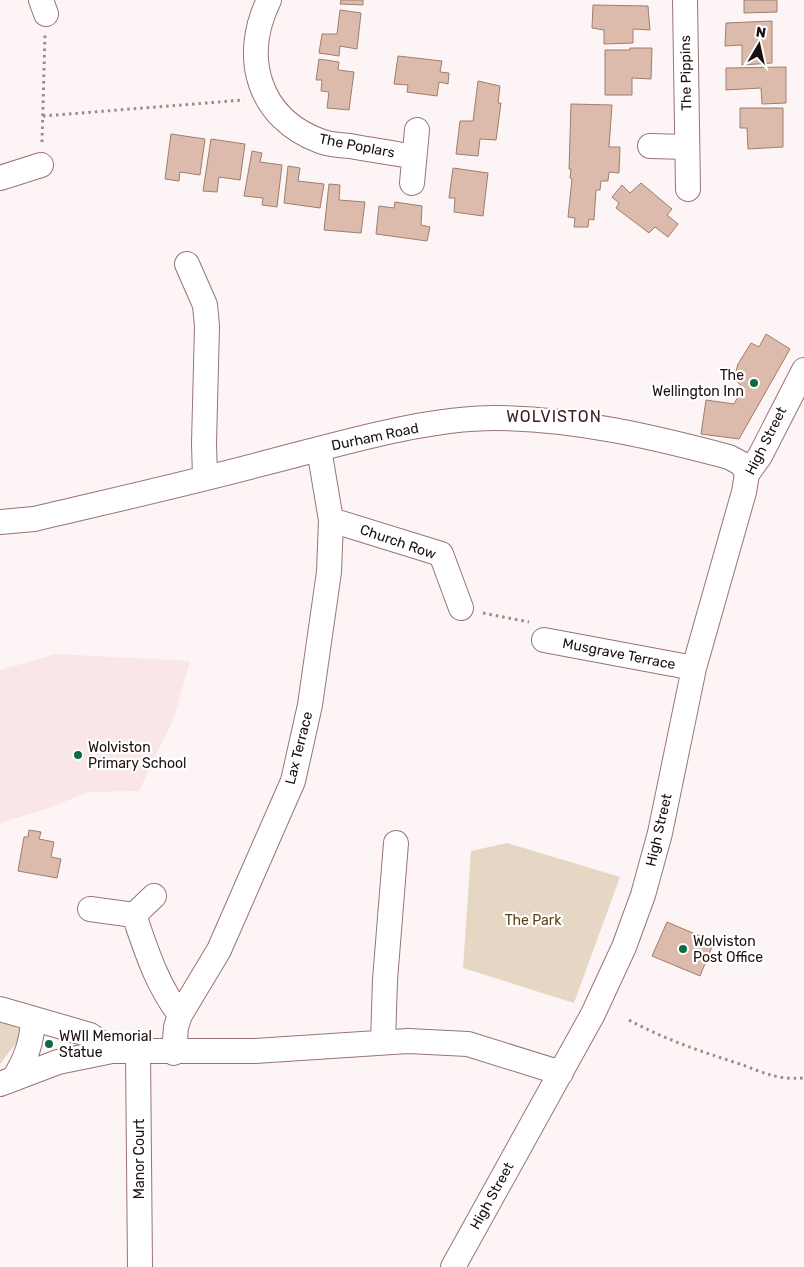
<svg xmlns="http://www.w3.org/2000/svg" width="804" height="1267" viewBox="0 0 804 1267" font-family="Rubik,sans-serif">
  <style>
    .built { fill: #fae6e6 }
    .green { fill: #e6d7c5 }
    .building { fill: #ddbbac; stroke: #9d7e6f }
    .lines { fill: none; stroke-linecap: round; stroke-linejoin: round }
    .minor-casing { stroke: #987474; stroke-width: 26 }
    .path { stroke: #978d8d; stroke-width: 3; stroke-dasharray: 2.5 4; stroke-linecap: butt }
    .minor { stroke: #fff; stroke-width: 24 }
    .poi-dot { fill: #0b6c41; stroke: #fff; stroke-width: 2 }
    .labels { text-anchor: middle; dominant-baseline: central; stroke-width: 4.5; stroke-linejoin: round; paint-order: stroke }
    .street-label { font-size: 14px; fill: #1c0f0f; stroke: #fff }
    .poi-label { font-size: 14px; fill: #1c0f0f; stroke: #fff; text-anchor: start }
    .park-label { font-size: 14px; fill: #5d3f13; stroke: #fff }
    .quarter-label { font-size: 16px; letter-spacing: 1px; fill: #3d2021; stroke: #fff }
  </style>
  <rect width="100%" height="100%" fill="#fdf5f5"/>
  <path class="built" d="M56,654L190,661L174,718L139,791L88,792L49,808L0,823V670Z"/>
  <path class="green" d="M507,843L620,877L574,1003L463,968L471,851Z
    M0,1020L27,1029L0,1064Z"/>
  <path class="building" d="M341,0H363V5L340,4Z
    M744,0H777V12L744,13Z
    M593,5L648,6L650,30L633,29V43L604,44V30L592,28Z
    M340,10L361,13L357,49L340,46L339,56L319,53L322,34H337Z
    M772,21V63L742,65V45L725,46L726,23Z
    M630,48H652L651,79L632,78V95H605V50H630Z
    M398,56L442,61L440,72L449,73L448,84L439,82L437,96L407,92L408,85L394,84Z
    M319,59L339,62L338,70L354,72L349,110L327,108L329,92L321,91L322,80H316Z
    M786,67V103L762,104L761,88L726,90V68Z
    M478,81L500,86L498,103H501L496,140L480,139L478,156L456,154L460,121H473Z
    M571,104L612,105L609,147H620L619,173L609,172L608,181H601L600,190H596L594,220L589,219L588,227H574L575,218L568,217L572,179L570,178L571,169H569Z
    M740,108H783V147L748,149L747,128H740Z
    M171,134L205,139L200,175L180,172L179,181L165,179Z
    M211,139L245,144L240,180L219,177L217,192L203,191Z
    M252,151L262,153L260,162L282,165L277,207L262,205L263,198L244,196Z
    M288,166L300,168L298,181L324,184L320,208L284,203Z
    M453,168L488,173L483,216L454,212L455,198H449Z
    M641,183L672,209L667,215L678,224L668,237L655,227L649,233L616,208L619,203L612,197L622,185L630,193Z
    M329,184L340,185L339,200L365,202L361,233L324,230Z
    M395,202L422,206L421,225L430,227L427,241L376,234L379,206L394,208Z
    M766,334L790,349L739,439L701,434L706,400L734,404L743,388L734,378L738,364L751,343L759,347Z
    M29,830L41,832L39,839L54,842L51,857L61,859L57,878L18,871L24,837H28Z
    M667,922L714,942L700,976L652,956Z"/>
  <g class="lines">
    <defs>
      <path id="minor" d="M41,0L46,14
        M269,0C241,57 258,118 320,141C329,145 341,145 350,146C372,150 393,153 414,157
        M685,0L688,189
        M650,146L687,147
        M0,178L41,165
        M412,183L417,130
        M187,264L205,305L207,326L204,443L205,478
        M331,520L441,554L461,608
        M0,522L34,519C110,501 186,484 261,464C332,446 422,418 495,418C573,418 654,437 729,457L742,464L747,474
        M544,640L694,668
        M90,909L134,915L154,896
        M134,915C147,952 156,983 180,1015
        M0,1009L90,1035L112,1051
        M383,1042L385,980L396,843
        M138,1052L140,1267
        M174,1053L176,1027L180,1015L219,950L293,781L310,705L329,572L331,520L319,449
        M14,1078C26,1059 32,1042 33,1019
        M0,1084L58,1062L112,1051H255L408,1041L468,1044L561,1073
        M453,1267L593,1014L624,947L643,895L660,833L694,668L744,492L747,474L760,456L804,370"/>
    </defs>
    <use href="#minor" class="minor-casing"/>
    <path class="path" d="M43,116L244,100
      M42,142L45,35
      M483,613L529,622
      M629,1020C664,1039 699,1051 737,1063C763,1072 775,1080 804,1078"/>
    <use href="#minor" class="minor"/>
  </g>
  <g class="poi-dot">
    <circle cx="754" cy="383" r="5"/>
    <circle cx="78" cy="755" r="5"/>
    <circle cx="683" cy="949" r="5"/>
    <circle cx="49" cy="1044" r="5"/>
  </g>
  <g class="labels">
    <g class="street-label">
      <text transform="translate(686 73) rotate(-91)">The Pippins</text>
      <text transform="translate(357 146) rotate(11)">The Poplars</text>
      <text transform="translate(375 437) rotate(-12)">Durham Road</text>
      <text transform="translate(766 441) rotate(-63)">High Street</text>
      <text transform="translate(398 542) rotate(19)">Church Row</text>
      <text transform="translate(619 654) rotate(11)">Musgrave Terrace</text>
      <text transform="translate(299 748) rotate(-76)">Lax Terrace</text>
      <text transform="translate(659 830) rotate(-77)">High Street</text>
      <text transform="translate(139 1159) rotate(-90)">Manor Court</text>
      <text transform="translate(492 1196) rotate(-61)">High Street</text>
    </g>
    <g class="poi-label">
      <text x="744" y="375" text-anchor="end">The<tspan x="744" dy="16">Wellington Inn</tspan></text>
      <text x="88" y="747">Wolviston<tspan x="88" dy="16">Primary School</tspan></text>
      <text x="693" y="941">Wolviston<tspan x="693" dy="16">Post Office</tspan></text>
      <text x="59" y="1036">WWII Memorial<tspan x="59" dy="16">Statue</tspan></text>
    </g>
    <g class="park-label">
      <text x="533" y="920">The Park</text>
    </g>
    <g class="quarter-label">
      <text x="554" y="416">WOLVISTON</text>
    </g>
  </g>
  <g transform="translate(759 45) rotate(9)" stroke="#ffffff" stroke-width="4" paint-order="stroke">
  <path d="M0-4L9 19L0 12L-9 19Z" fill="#1c0f0f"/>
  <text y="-8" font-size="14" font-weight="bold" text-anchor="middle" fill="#1c0f0f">N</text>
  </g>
</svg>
